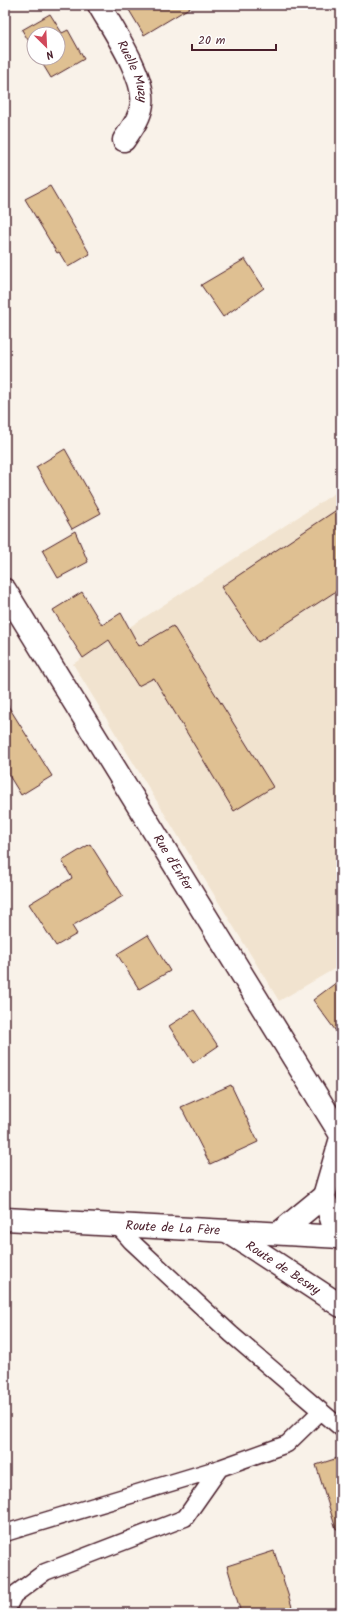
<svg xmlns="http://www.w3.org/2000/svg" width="346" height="1618" viewBox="0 0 346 1618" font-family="Kalam,sans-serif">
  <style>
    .built { fill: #f1e3cf }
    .building { fill: #dfc092; stroke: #4a1f2b }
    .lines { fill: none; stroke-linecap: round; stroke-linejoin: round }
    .service-casing { stroke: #4a1f2b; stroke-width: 19 }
    .minor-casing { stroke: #4a1f2b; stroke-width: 25 }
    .tertiary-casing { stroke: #4a1f2b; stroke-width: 25 }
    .secondary-casing { stroke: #4a1f2b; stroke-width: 25 }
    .service { stroke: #fff; stroke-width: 16 }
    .minor { stroke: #fff; stroke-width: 22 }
    .tertiary { stroke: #fff; stroke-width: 22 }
    .secondary { stroke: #fff; stroke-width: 22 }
    .labels { text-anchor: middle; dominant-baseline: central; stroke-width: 3; stroke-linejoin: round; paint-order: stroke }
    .street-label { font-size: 13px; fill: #4a1f2b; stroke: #fff }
  </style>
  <rect width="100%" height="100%" fill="#f9f2e9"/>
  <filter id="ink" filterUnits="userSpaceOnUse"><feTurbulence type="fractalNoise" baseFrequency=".025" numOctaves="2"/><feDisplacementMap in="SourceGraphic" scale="8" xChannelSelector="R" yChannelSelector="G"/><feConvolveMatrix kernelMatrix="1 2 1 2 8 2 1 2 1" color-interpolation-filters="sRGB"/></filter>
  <g filter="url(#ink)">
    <path class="built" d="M341,489V965L279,1001L73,664Z"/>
    <path class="building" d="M126,5H194L144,35Z
      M50,14L62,33L68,30L84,59L51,78L39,58H58V34H34V50L22,30Z
      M50,186L90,254L68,267L59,252L57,253L25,199Z
      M245,259L264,288L223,317L201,285Z
      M65,449L101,513L72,529L36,467Z
      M341,507V588L258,642L221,587Z
      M75,531L88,562L58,578L42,550Z
      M82,592L102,625L121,613L139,646L173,626L273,787L234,811L154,678L138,686L109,640L83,658L53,610Z
      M5,701L52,776L21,795L5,769Z
      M90,844L123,896L72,926L77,934L56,946L29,904L72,878L62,861Z
      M148,935L170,971L139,989L117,954Z
      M341,979V1038L313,1000Z
      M194,1010L218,1046L193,1063L169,1026Z
      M231,1085L258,1142L210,1164L181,1107Z
      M341,1457V1528L336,1529L316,1465Z
      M274,1551L294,1613H241L227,1566Z"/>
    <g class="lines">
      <defs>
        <path id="service" d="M321,1411L341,1428
          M5,1533L220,1468L287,1444L321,1411L231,1334L131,1241L117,1225
          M5,1613L14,1595L45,1572L185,1518L220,1468"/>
        <g id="minor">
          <path id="s1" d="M99,5C112,28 146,78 142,104C140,118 132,128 124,140"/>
        </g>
        <g id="tertiary">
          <path id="s2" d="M5,590L341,1135"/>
          <path d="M279,1233L324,1196"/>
          <path d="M337,1237L324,1196L341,1138"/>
        </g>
        <g id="secondary">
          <path id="s3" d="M5,1219L341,1237"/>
          <path id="s4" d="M227,1231L341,1306"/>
        </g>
      </defs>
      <use href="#service" class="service-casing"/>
      <use href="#minor" class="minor-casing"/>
      <use href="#tertiary" class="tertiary-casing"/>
      <use href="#secondary" class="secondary-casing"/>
      <use href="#service" class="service"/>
      <use href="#minor" class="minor"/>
      <use href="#tertiary" class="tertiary"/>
      <use href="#secondary" class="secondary"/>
    </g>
  </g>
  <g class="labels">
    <g class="street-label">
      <text stroke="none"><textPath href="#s1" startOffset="75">Ruelle Muzy</textPath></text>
      <text stroke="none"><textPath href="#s2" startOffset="320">Rue d'Enfer</textPath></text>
      <text stroke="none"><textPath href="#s3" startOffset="168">Route de La Fère</textPath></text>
      <text stroke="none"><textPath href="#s4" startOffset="67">Route de Besny</textPath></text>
    </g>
  </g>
  <rect width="346" height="1618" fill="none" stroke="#fff" stroke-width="20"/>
  <rect x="10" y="10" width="326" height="1598" fill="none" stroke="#4a1f2b" stroke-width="1.5" filter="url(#ink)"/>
  <g transform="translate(46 46) rotate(156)"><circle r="19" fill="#ffffff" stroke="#b7a5aa"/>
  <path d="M0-3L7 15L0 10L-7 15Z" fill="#d1495b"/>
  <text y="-6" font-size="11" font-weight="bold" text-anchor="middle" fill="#4a1f2b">N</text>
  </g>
  <path d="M192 44v6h84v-6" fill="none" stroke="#4a1f2b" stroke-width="2"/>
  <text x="198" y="44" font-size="12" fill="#4a1f2b" stroke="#ffffff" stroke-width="3" paint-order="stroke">20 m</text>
</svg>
